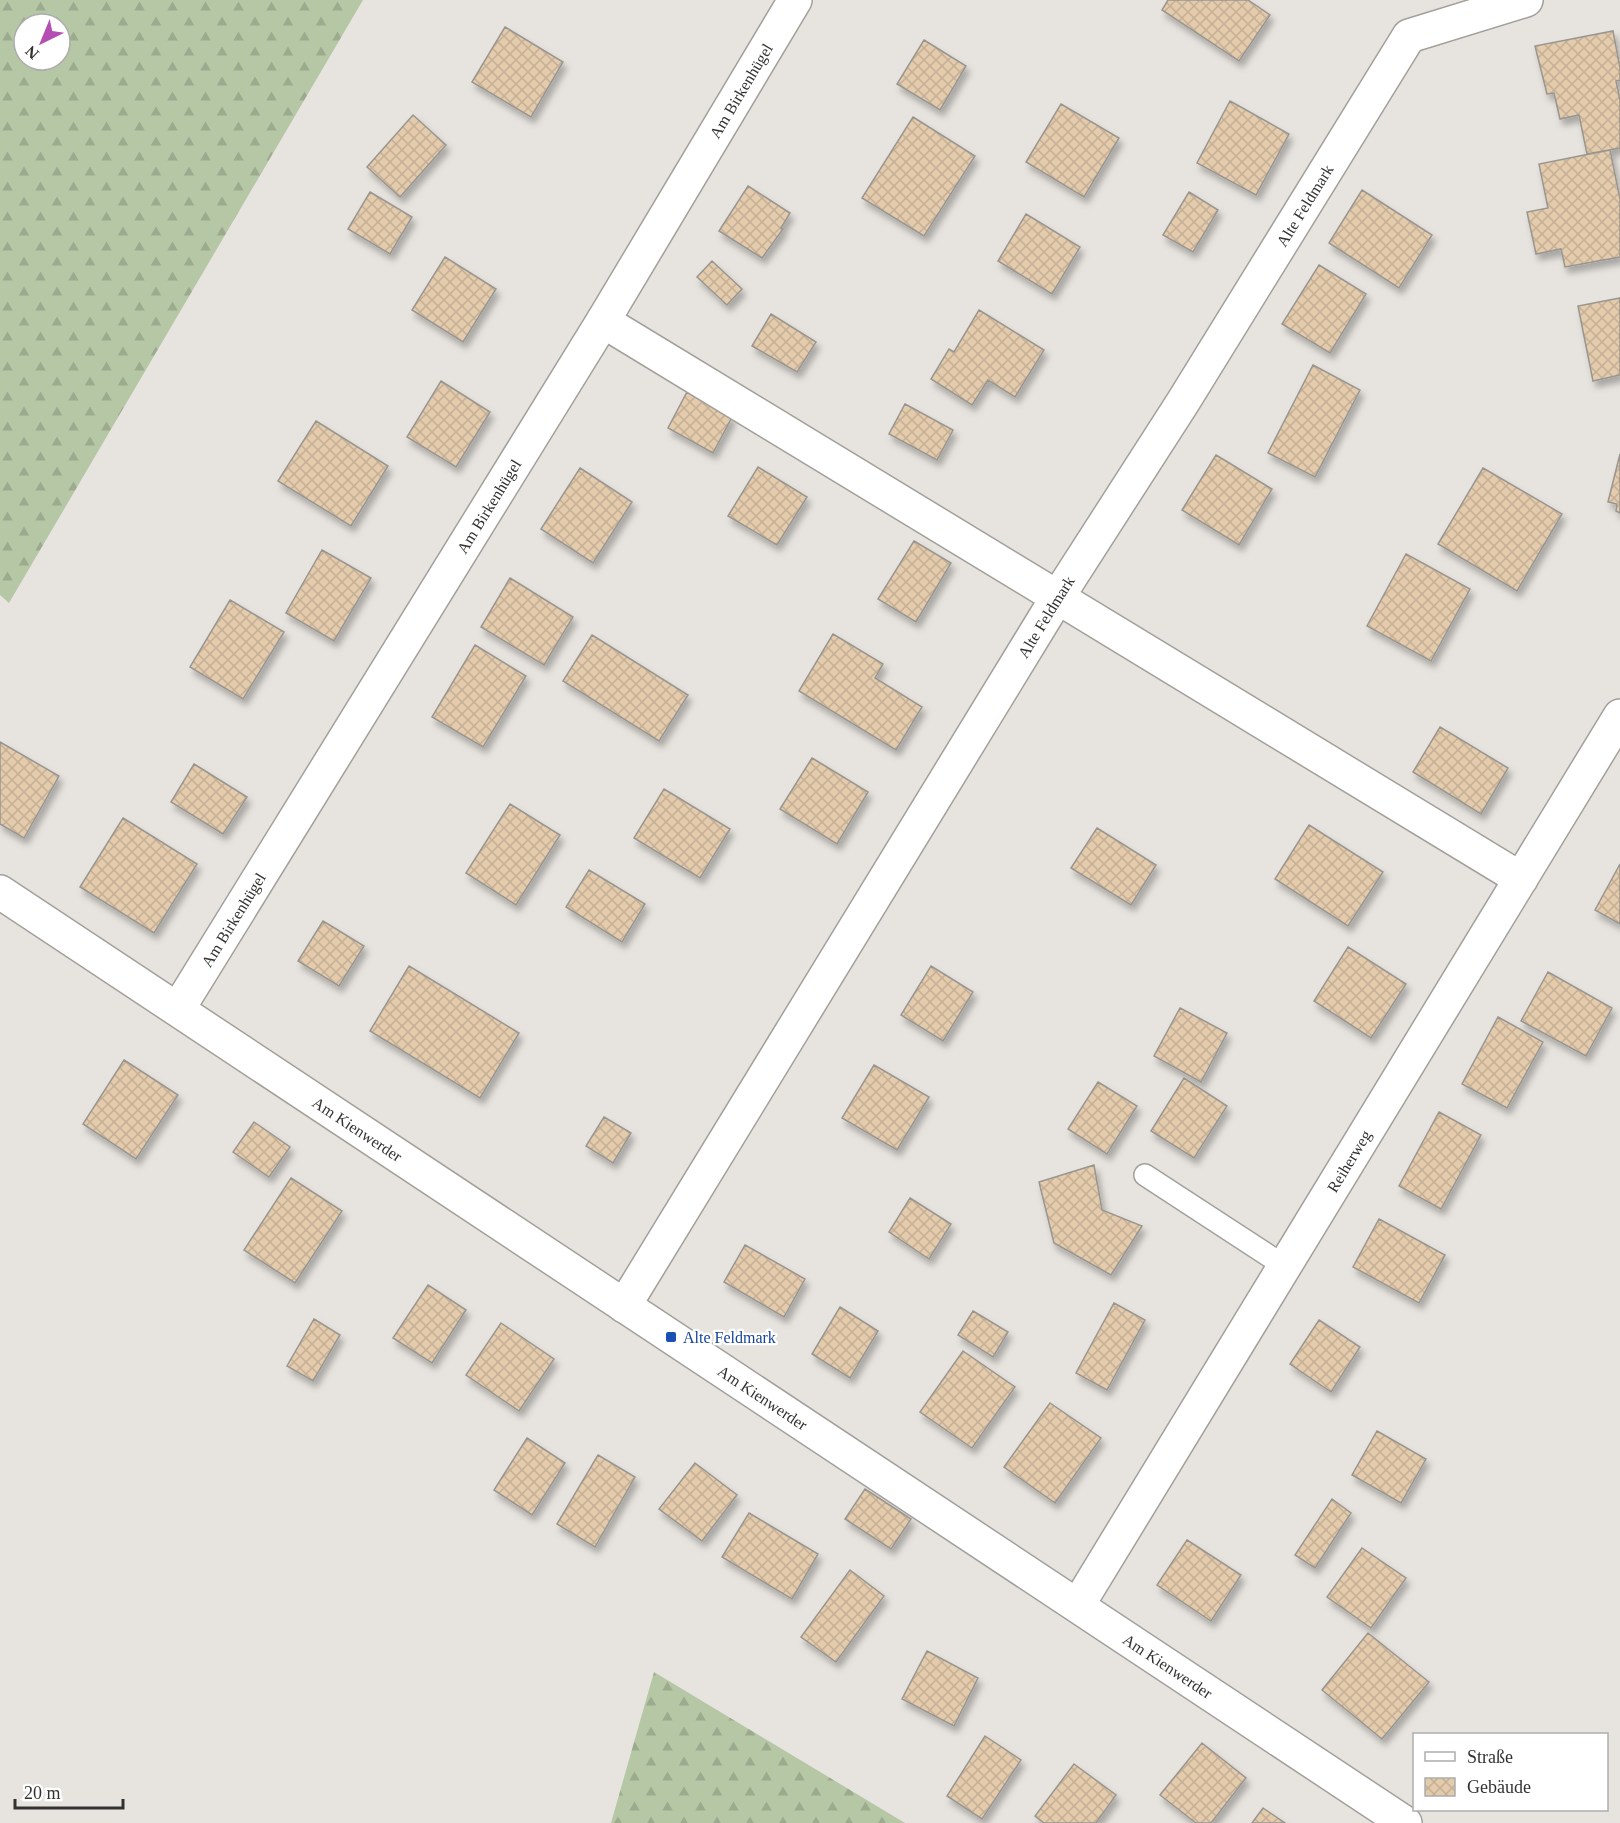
<svg xmlns="http://www.w3.org/2000/svg" width="1620" height="1823" viewBox="0 0 1620 1823" font-family="Georgia,serif">
  <style>
    .forest { fill: url(#forest-firs); fill-rule: evenodd }
    .building { fill: url(#building-cross-hatch); stroke: #999691; stroke-width: 1.5; filter: url(#shadow) }
    .lines { fill: none; stroke-linecap: round; stroke-linejoin: round }
    .service-casing { stroke: #a3a09b; stroke-width: 24 }
    .minor-casing { stroke: #a3a09b; stroke-width: 36 }
    .service { stroke: #fff; stroke-width: 21 }
    .minor { stroke: #fff; stroke-width: 33 }
    .transit-dot { fill: #1a4fb4; stroke: #fff; stroke-width: 2 }
    .labels { text-anchor: middle; dominant-baseline: central; stroke-width: 4.5; stroke-linejoin: round; paint-order: stroke }
    .street-label { font-size: 16px; fill: #333230; stroke: #fff }
    .transit-label { font-size: 16px; fill: #164399; stroke: #fff; text-anchor: start }
  </style>
  <defs>
    <pattern id="forest-firs" width="22" height="20" patternUnits="userSpaceOnUse" patternTransform="scale(1.5)"><rect width="22" height="20" fill="#b5c7a5"/><path d="M5 1l3.5 6h-7zM16 11l3.5 6h-7z" fill="#9cab8e"/></pattern>
    <pattern id="building-cross-hatch" width="8" height="8" patternUnits="userSpaceOnUse" patternTransform="scale(1.5)"><rect width="8" height="8" fill="#e4cbac"/><path d="M0 0l8 8M0 8l8-8" fill="none" stroke="#c4af94"/></pattern>
    <filter id="shadow"><feDropShadow dx="3.5" dy="6" stdDeviation="3" flood-color="#0004"/></filter>
  </defs>
  <rect width="100%" height="100%" fill="#e7e4df"/>
  <path class="forest" d="M0,0H363L9,603L0,595ZM24,24H60V60H24Z
    M654,1672L905,1823H611Z"/>
  <path class="building" d="M1168,0H1248L1270,15L1239,61L1162,10Z
    M505,27L563,62L531,117L472,82Z
    M1613,31L1620,68V80L1616,81L1620,100V148L1587,154L1579,115L1560,119L1554,93L1547,94L1535,46Z
    M924,40L966,66L940,110L897,84Z
    M1230,101L1289,134L1256,195L1197,163Z
    M1061,104L1119,138L1084,197L1026,162Z
    M413,115L446,145L400,197L367,167Z
    M913,117L975,156L924,236L862,198Z
    M1610,150L1620,199V257L1565,267L1561,249L1536,254L1527,212L1548,208L1539,164Z
    M748,186L790,213L781,228L783,229L762,258L719,231Z
    M1362,190L1432,235L1399,288L1329,243Z
    M370,192L412,217L390,254L348,229Z
    M1189,192L1218,210L1193,252L1163,235Z
    M1026,214L1080,247L1052,294L998,261Z
    M445,257L496,289L463,342L412,310Z
    M712,261L742,289L727,305L697,277Z
    M1319,265L1366,294L1330,353L1282,324Z
    M1620,298V375L1593,381L1578,306Z
    M979,310L1044,350L1015,397L988,380L972,405L931,379L949,349L954,352Z
    M771,314L816,342L797,372L752,346Z
    M1313,365L1360,390L1315,477L1268,453Z
    M441,381L490,412L456,467L407,437Z
    M687,392L732,417L713,453L668,428Z
    M905,404L953,430L937,460L889,434Z
    M316,421L388,466L351,526L278,481Z
    M1620,454V513L1616,511L1617,504L1608,502Z
    M1216,455L1272,489L1239,545L1182,510Z
    M758,467L807,497L777,545L728,516Z
    M580,468L632,502L593,563L541,529Z
    M1483,468L1562,514L1517,591L1438,544Z
    M914,541L951,563L916,622L878,599Z
    M322,550L371,578L334,641L286,613Z
    M1406,554L1470,589L1431,661L1367,626Z
    M510,578L573,617L544,665L481,627Z
    M230,600L284,632L243,699L190,667Z
    M833,634L883,664L875,678L922,707L896,750L799,691Z
    M592,635L688,695L659,741L563,681Z
    M475,645L526,676L483,747L432,717Z
    M1440,727L1508,768L1481,814L1413,772Z
    M0,742L59,776L24,838L0,824Z
    M812,758L868,792L837,844L780,809Z
    M194,764L247,797L223,834L171,802Z
    M664,789L730,829L700,878L634,838Z
    M510,804L560,835L516,905L466,873Z
    M123,818L197,864L154,933L80,887Z
    M1309,825L1383,872L1348,926L1275,879Z
    M1097,828L1156,865L1131,905L1071,868Z
    M1620,864V924L1595,910Z
    M589,870L645,904L622,942L566,907Z
    M323,921L364,946L339,986L298,961Z
    M1348,947L1406,984L1371,1038L1314,1001Z
    M409,966L519,1033L480,1098L370,1031Z
    M931,966L973,992L943,1041L901,1015Z
    M1548,972L1612,1008L1586,1056L1521,1021Z
    M1180,1008L1227,1033L1201,1082L1154,1056Z
    M1498,1017L1543,1042L1507,1108L1462,1084Z
    M124,1060L178,1095L136,1159L83,1124Z
    M874,1065L929,1097L897,1150L842,1118Z
    M1184,1078L1227,1106L1194,1158L1151,1131Z
    M1098,1082L1137,1106L1107,1154L1068,1129Z
    M1439,1112L1481,1135L1441,1209L1399,1186Z
    M604,1117L631,1133L613,1163L586,1146Z
    M254,1122L290,1147L269,1177L233,1152Z
    M1094,1165L1102,1210L1142,1226L1111,1275L1054,1243L1039,1182Z
    M291,1178L342,1211L295,1283L244,1250Z
    M910,1198L951,1224L929,1259L889,1232Z
    M1379,1219L1445,1255L1419,1303L1353,1267Z
    M745,1245L805,1279L784,1317L724,1282Z
    M428,1285L466,1310L432,1363L393,1338Z
    M1114,1303L1145,1320L1107,1390L1076,1373Z
    M840,1307L878,1331L850,1378L812,1354Z
    M973,1311L1008,1332L993,1357L958,1335Z
    M314,1319L340,1335L313,1381L287,1366Z
    M1319,1320L1360,1347L1331,1392L1290,1364Z
    M501,1323L554,1359L519,1411L466,1375Z
    M963,1351L1015,1387L972,1448L920,1412Z
    M1050,1403L1101,1438L1055,1503L1004,1467Z
    M1377,1431L1426,1459L1401,1503L1352,1475Z
    M527,1438L565,1463L532,1515L494,1490Z
    M598,1455L635,1477L595,1547L557,1524Z
    M695,1463L737,1495L702,1541L659,1509Z
    M865,1489L911,1519L891,1549L845,1519Z
    M1332,1499L1351,1513L1315,1568L1295,1555Z
    M749,1513L818,1554L792,1599L722,1557Z
    M1187,1540L1241,1575L1211,1621L1157,1585Z
    M1362,1548L1406,1578L1371,1628L1327,1597Z
    M850,1570L884,1596L836,1662L801,1637Z
    M1368,1633L1429,1682L1382,1739L1322,1690Z
    M927,1651L978,1678L954,1726L902,1699Z
    M985,1736L1021,1760L982,1819L947,1796Z
    M1202,1743L1246,1778L1211,1823H1196L1160,1795Z
    M1074,1764L1116,1795L1096,1823H1044L1035,1816Z
    M1263,1808L1285,1823H1252Z"/>
  <g class="lines">
    <defs>
      <path id="service" d="M1145,1175L1286,1267"/>
      <g id="minor">
        <path d="M603,321L1521,879"/>
        <path id="s1" d="M0,892L1405,1823"/>
        <path id="s2" d="M178,1009L603,321L795,0"/>
        <path id="s3" d="M624,1306L1057,598L1183,402L1409,36L1526,0"/>
        <path id="s4" d="M1078,1605L1620,716"/>
      </g>
    </defs>
    <use href="#service" class="service-casing"/>
    <use href="#minor" class="minor-casing"/>
    <use href="#service" class="service"/>
    <use href="#minor" class="minor"/>
  </g>
  <rect class="transit-dot" x="665" y="1331" width="12" height="12" rx="3"/>
  <g class="labels">
    <g class="street-label">
      <text stroke="none"><textPath href="#s2" startOffset="1077">Am Birkenhügel</textPath></text>
      <text stroke="none"><textPath href="#s3" startOffset="1294">Alte Feldmark</textPath></text>
      <text stroke="none"><textPath href="#s2" startOffset="591">Am Birkenhügel</textPath></text>
      <text stroke="none"><textPath href="#s3" startOffset="808">Alte Feldmark</textPath></text>
      <text stroke="none"><textPath href="#s2" startOffset="105">Am Birkenhügel</textPath></text>
      <text stroke="none"><textPath href="#s1" startOffset="429">Am Kienwerder</textPath></text>
      <text stroke="none"><textPath href="#s4" startOffset="520">Reiherweg</textPath></text>
      <text stroke="none"><textPath href="#s1" startOffset="915">Am Kienwerder</textPath></text>
      <text stroke="none"><textPath href="#s1" startOffset="1401">Am Kienwerder</textPath></text>
    </g>
    <g class="transit-label">
      <text x="683" y="1337">Alte Feldmark</text>
    </g>
  </g>
  <rect x="1413" y="1733" width="195" height="78" fill="#ffffff" stroke="#adadac" stroke-width="1.5"/>
  <rect x="1425" y="1752" width="30" height="9" fill="#ffffff" stroke="#adadac" stroke-width="1.5"/>
  <text x="1467" y="1763" font-size="18" fill="#333230">Straße</text>
  <rect x="1425" y="1778" width="30" height="18" fill="url(#building-cross-hatch)" stroke="#adadac" stroke-width="1.5"/>
  <text x="1467" y="1793" font-size="18" fill="#333230">Gebäude</text>
  <g transform="translate(42 42) rotate(223)"><circle r="28" fill="#ffffff" stroke="#adadac" stroke-width="1.5"/>
  <path d="M0-4.5L10 22L0 15L-10 22Z" fill="#b44eb2"/>
  <text y="-9" font-size="16" font-weight="bold" text-anchor="middle" fill="#333230">N</text>
  </g>
  <path d="M15 1799v9h108v-9" fill="none" stroke="#333230" stroke-width="3"/>
  <text x="24" y="1799" font-size="18" fill="#333230" stroke="#ffffff" stroke-width="4.5" paint-order="stroke">20 m</text>
</svg>
